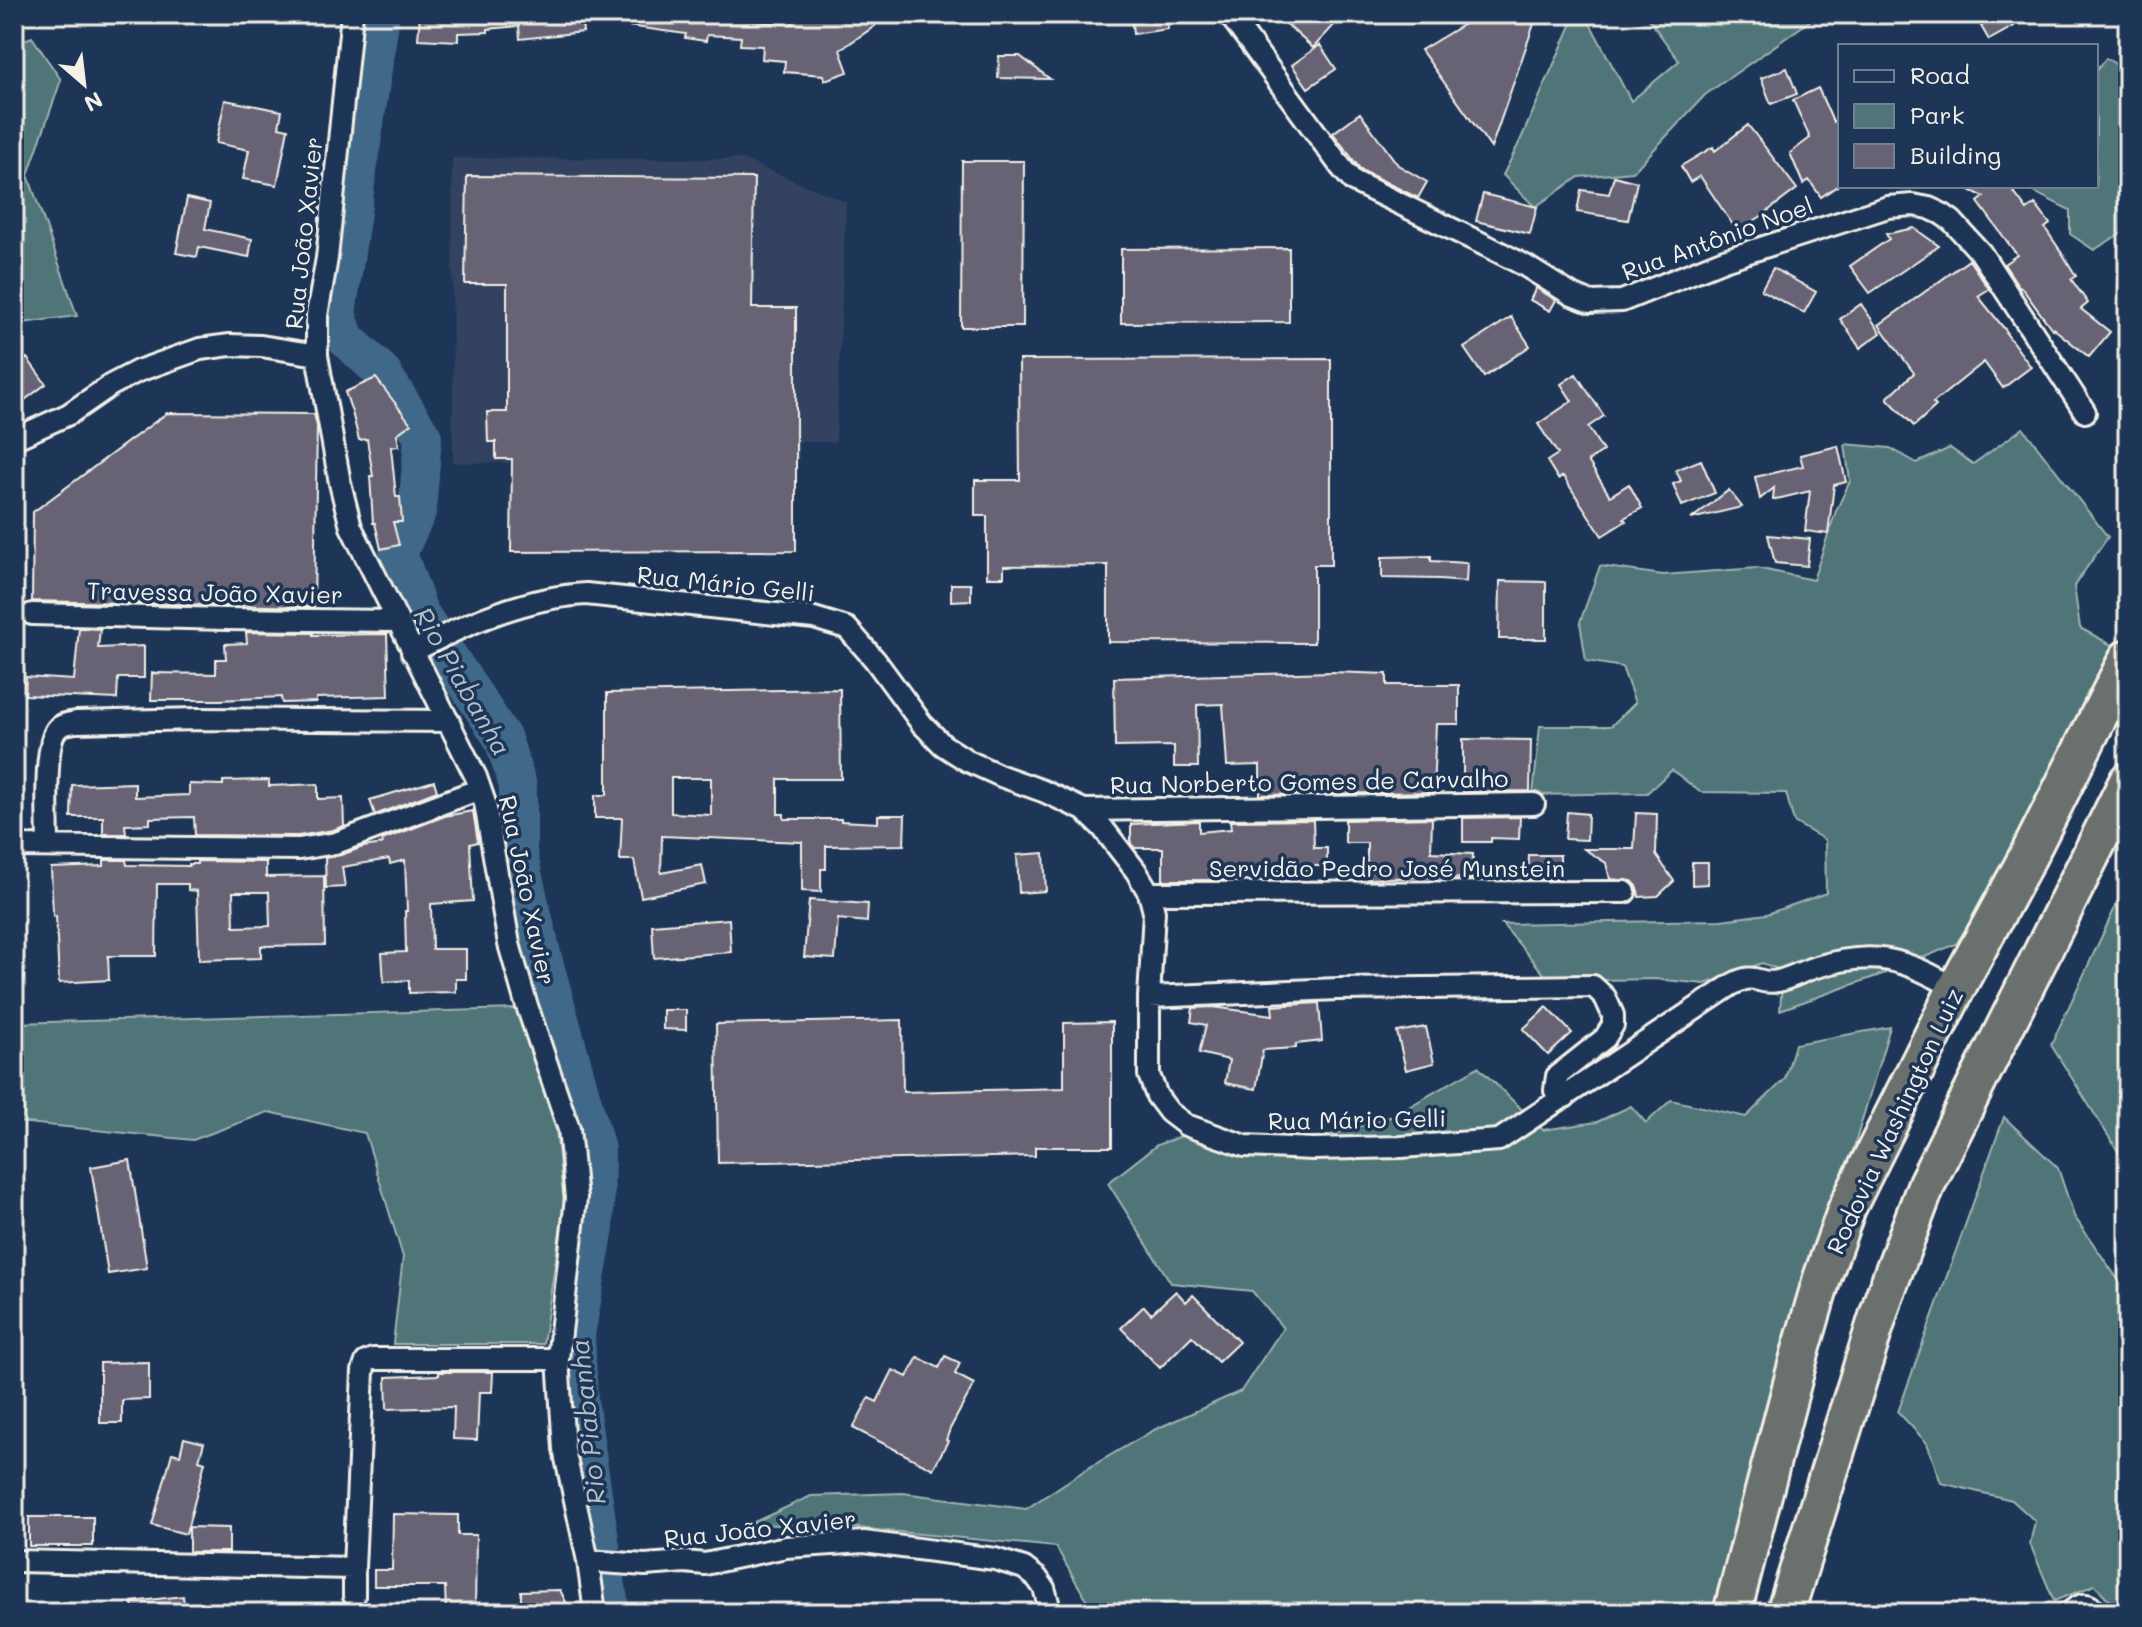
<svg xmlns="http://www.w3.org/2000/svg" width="2142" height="1627" viewBox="0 0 2142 1627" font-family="Mali,sans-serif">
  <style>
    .built { fill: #334260 }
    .green { fill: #4f7578; stroke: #a2b3b0; stroke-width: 2 }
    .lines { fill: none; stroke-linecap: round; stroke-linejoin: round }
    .river { stroke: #416789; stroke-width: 38 }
    .building { fill: #676274; stroke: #f4f1e8; stroke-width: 2; fill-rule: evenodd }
    .street-casing { stroke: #f4f1e8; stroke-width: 26 }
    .highway-casing { stroke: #f4f1e8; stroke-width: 42 }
    .street { stroke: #1d3557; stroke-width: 20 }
    .highway { stroke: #6a706d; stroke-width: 36 }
    .labels { text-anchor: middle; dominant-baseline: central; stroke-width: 7; stroke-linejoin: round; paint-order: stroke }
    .street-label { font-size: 24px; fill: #f4f1e8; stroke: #1d3557 }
    .water-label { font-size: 26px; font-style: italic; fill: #b5c1c7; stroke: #1d3557 }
  </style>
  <rect width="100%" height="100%" fill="#1d3557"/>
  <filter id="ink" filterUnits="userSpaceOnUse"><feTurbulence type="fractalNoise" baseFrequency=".0125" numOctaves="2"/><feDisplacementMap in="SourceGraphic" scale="16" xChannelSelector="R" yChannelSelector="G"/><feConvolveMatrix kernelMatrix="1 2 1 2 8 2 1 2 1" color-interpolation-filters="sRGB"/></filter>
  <g filter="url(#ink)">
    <path class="built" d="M452,158L742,159L846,202L836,442H799V460L453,463Z"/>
    <path class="green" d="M1576,14H1585L1631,101L1679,61L1645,14H1814V18L1705,95L1633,172L1579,177L1535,207L1503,175L1520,141Z
      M32,37L61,80L28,175L77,316L14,324V44Z
      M2106,58L2128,72V229L2094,250L2070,234V210L2022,186H2096V71Z
      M2023,428L2108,537L2074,586L2080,628L2121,650L2007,864L1956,944L1894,970L1780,1010L1783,971L1762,963L1705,984L1655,979L1550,981L1502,924L1721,920L1767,914L1826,893L1825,840L1794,822L1786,793L1700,792L1672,770L1647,793L1533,795L1540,726H1611L1635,703L1622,667L1586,661L1580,622L1600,566L1663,575L1757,568L1813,580L1836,511L1850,481L1845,444L1890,448L1917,463L1950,448L1973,464Z
      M2128,880V1167L2051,1045Z
      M518,1009L556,1130L564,1205L543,1344H393L403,1257L365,1133L268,1112L193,1140L18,1122L14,1160V1023Z
      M1890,1027L1714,1613H1094L1056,1547L857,1528L750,1524L811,1496L903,1493L1026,1509L1085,1470L1154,1430L1241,1391L1283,1328L1252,1291L1171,1283L1108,1183L1157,1145L1206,1127L1274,1149L1324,1137L1393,1116L1478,1067L1543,1130L1597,1122L1631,1106L1646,1123L1671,1100L1746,1117L1785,1079L1795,1044Z
      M2004,1117L2058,1168L2074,1216L2128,1294V1613H2121L2095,1585L2054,1601L2030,1544L2035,1521L2012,1500L1941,1483L1927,1443L1898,1412Z"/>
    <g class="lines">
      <path class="river" d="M381,14L337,314L346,339L381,371L423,437L417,512L398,553L419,612L503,739L518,786V852L543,958L596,1149L595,1228L576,1335L579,1400L611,1613"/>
    </g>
    <path class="building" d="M420,14H581L583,32L520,39L519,26L488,29V32L458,33V41L418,39Z
      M614,14H740L739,20L793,24L792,14H873L875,26L840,50L848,72L825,80L824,75L784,72L785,61L762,59L763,46L740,45L741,37L707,35L706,41L685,38L686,34L613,24Z
      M1131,14H1165L1168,29L1133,34Z
      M1275,14H1324L1335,24L1313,48Z
      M1481,14H1530L1535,21L1491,148L1421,50Z
      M2000,14H2008L2014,26L1989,40L1981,26Z
      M1320,45L1336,69L1308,88L1292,65Z
      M999,56H1020L1050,79L998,78Z
      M1787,68L1797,94L1771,104L1761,78Z
      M1818,88L1833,122L1840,118V184L1821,197L1809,180L1803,184L1790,153L1810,138L1793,100Z
      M225,100L282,111L279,127L288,129L277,185L243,179L249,150L216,143Z
      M1360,113L1398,165L1427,182L1418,198L1361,170L1333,133Z
      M1748,125L1797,189L1760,217L1737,231L1700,176L1690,182L1681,166L1713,147L1715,151Z
      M962,161H1024L1023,327H961Z
      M467,176L754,178L752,308H796V551L511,552L512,459H496V442H488L487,412H507V284H465Z
      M1614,176L1637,182L1628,220L1577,212L1581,190L1609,194Z
      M1962,186H2009L2027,210L2035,204L2050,224L2045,228L2064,256L2076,276L2071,279L2088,303L2081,309L2110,332L2089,357L2053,328L2052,329L2021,287L2020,288L2004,264L2017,255L1978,202L1984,197Z
      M1483,194L1537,207L1530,234L1476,221Z
      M187,198L210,203L205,229L252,239L249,257L199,247L197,257L176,253Z
      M1914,228L1939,246L1870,293L1850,266L1889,239L1886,234Z
      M1289,248V322L1121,323V249Z
      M1969,260L1989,289L1978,296L2007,332L2006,333L2031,367L2003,388L1984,362L1933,403L1936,406L1914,426L1887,398L1914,373L1879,325Z
      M1773,268L1816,292L1804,313L1761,290Z
      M1536,288L1556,300L1550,311L1530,300Z
      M1861,304L1881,333L1860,348L1840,319Z
      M1511,317L1530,346L1484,377L1464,348Z
      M27,358L46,384L14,408V367Z
      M1331,359V565H1314V643L1108,642V565L1004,566V577H987V516H975V480H1020L1019,360Z
      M1576,374L1604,416L1588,427L1603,451L1588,461L1610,496L1629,484L1642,508L1624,518L1626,521L1602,536L1563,476L1558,479L1547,461L1558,454L1538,424L1572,401L1561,384Z
      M376,378L411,424L397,434L399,446L391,447L396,497H400L402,522H393L399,545L381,549L375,523H373L370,476H373L367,439L359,440L352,412L345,392Z
      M167,413L314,414L317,426L314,607L32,601L33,512Z
      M1838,446L1846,482L1834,485L1828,534L1805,531L1810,491L1773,500L1774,488L1760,499L1755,477L1803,466L1800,455Z
      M1701,460L1715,493L1682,506L1673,484L1681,481L1676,470Z
      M1729,490L1742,507L1691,519Z
      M1768,535L1810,539L1807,566L1775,563Z
      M1431,556V561L1467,563L1466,582L1440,580V579L1382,578V557Z
      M1500,581L1546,582V639H1499Z
      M951,584H971V600L951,601Z
      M79,628L100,629L98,648L144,646V678H118L117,699L25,695L26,677L74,680Z
      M246,632L313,633V635L387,634L389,696L316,698V702L282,703L281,697L220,700H151L152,673L216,674V659H226L225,644L247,643Z
      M1332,672L1387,674V685H1459V724H1436L1433,792L1260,795V765L1227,766L1223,704L1197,705L1198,767H1174V746L1115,747L1114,678Z
      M840,689L841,779H778V814H784V819H841V821L878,823V815H905L904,845L826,846V869H821V892L802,891V842L662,836L661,873L702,865L706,884L641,897L634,860H620L622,818H595V795H607V693ZM671,778H711V815L671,813Z
      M1463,739L1531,740L1530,791L1463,792Z
      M269,780V786L318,784V799L343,798L344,826L333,830L298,836L195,835L194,817L150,818V824L125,825L126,834H103V817H71L72,785L135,783V797L189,795V784L223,785V781Z
      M434,781L437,791L375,815L370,800Z
      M473,811L478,842L470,844L473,901L431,904L432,949H466V979H456V992L409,993V980L384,982L382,953L406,952L405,911H407L405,860L390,864L389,859L342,867L345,887L326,888L325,858L341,855L363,847L383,844L382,840L445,816Z
      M1567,812L1588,814L1587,840L1565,839Z
      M1636,813L1657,814L1656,855L1674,881L1658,896L1639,897L1637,886L1632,881L1610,879L1606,863L1584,849H1634Z
      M1520,817L1519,839L1491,838V842H1463V818Z
      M1432,818L1431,852L1473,854L1472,879L1425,877L1367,879V843H1345V820Z
      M1313,820L1314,848H1327V866H1307V870L1232,871V880H1163V848H1135L1131,844V824L1199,821V832L1231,829L1230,821Z
      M1044,853L1046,891L1019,893L1017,855Z
      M1529,855H1560V879L1528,878Z
      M104,860H126L127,865L189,866V864H197V861L266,862V877L324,876L325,945L261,946V958L199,960L197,891L188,890V884H157L156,956H108L109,980L59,983L56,916H53L51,868L104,866ZM233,892H269L270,926L234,927Z
      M1692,862H1708V884L1692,885Z
      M809,900L868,904L867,922L838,919L835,959L804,957Z
      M729,919L731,952L654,958L652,925Z
      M1319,1003L1322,1041L1296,1044V1048L1263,1050L1256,1089L1225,1083L1229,1060L1199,1053L1206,1025L1191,1022L1193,1008L1213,1007L1273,1015L1272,1006Z
      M1547,1007L1572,1033L1548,1055L1523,1029Z
      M663,1010H686V1030L663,1029Z
      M902,1020L903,1092L1064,1088V1023L1112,1022V1147H1035V1156L718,1163L716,1024Z
      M1426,1027L1434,1063L1406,1070L1397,1032Z
      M130,1160L147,1268L108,1274L91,1167Z
      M1176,1291L1186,1302L1193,1295L1239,1342L1218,1362L1192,1336L1160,1368L1121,1328L1144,1306L1151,1314Z
      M945,1356L960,1363L955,1374L974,1384L950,1429L946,1440L948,1441L933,1469L853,1428L869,1398L877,1402L893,1370L907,1377L918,1357L939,1368Z
      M149,1362V1399L122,1400V1423H100V1363Z
      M439,1372H493L492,1392H479L477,1440L453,1439L454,1407L387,1409L386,1377L439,1375Z
      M184,1438L204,1443L199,1460L205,1462L186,1534L152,1525L172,1453L180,1455Z
      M393,1514L458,1515V1535H476L475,1612L446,1613L445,1586H374V1570H392Z
      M29,1517H93V1546H29Z
      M189,1527L229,1528V1552H189Z
      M560,1590L568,1606H549V1613H521V1591Z
      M183,1596L185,1613H133L132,1602Z"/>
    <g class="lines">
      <defs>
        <path id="street" d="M352,14L327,258L317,315V355L340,483L351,527L476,777L485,803L509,944L525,1000L569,1129L576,1198L558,1359L564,1449L588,1561L595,1613
          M1229,14L1341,167L1353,181L1487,246L1524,265L1572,295L1590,302L1622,301L1724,260L1888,207L1913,205L1929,208L1942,214L1952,221L1981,253L2085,412
          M14,439L69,414L111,385L138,371L200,349L230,345L261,346L317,355
          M32,614L225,619L397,621
          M412,652C465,624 526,597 586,594L814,618L847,628L875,660L922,724L943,745L968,761L1001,776L1043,791L1084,810L1102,827L1136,871L1149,893L1154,912L1149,997V1075L1157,1096L1169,1112L1186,1125L1245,1146L1313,1149L1401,1147L1499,1140L1731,985C1758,970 1756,986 1778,981C1790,978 1801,972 1813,968C1873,949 1904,958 1956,989
          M1084,810L1534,804
          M14,846L299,849L336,843L480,789
          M48,846C48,823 43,742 58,728C62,724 70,723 76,722L197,719L449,721
          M1149,893L1625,892
          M1149,997L1338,989L1593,986L1605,997L1613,1015V1025L1605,1038L1557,1076L1555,1090L1565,1097
          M14,1561L354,1568L363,1371L366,1362L373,1359H558
          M588,1561L645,1565L685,1562L705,1564L786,1547L864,1542L995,1559L1024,1568L1037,1578L1044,1588L1051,1613
          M354,1596V1568
          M2069,1613C2080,1604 2088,1600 2097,1613"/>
        <path id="highway" d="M1732,1613L1799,1357L1822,1278L1847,1208L1956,989L2028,856L2128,658
          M1785,1613L1884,1297L1927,1183L2128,781"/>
      </defs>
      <use href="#street" class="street-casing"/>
      <use href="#highway" class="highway-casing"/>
      <use href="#street" class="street"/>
      <use href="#highway" class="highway"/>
    </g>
  </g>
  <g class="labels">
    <g class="street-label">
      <text transform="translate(303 233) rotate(-84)">Rua João Xavier</text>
      <text transform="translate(1717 238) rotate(-20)">Rua Antônio Noel</text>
      <text transform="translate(726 583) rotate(6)">Rua Mário Gelli</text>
      <text transform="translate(215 592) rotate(1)">Travessa João Xavier</text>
      <text transform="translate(1309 781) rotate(-1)">Rua Norberto Gomes de Carvalho</text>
      <text x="1387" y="867">Servidão Pedro José Munstein</text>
      <text transform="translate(528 890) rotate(78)">Rua João Xavier</text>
      <text transform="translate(1357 1119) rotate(-1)">Rua Mário Gelli</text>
      <text transform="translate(1894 1121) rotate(-65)">Rodovia Washington Luiz</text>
      <text transform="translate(760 1528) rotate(-6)">Rua João Xavier</text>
    </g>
    <g class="water-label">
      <text transform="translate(463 681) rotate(60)">Rio Piabanha</text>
      <text transform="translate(587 1422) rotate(-96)">Rio Piabanha</text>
    </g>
  </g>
  <rect width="2142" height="1627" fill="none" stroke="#1d3557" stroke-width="48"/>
  <rect x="24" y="24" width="2094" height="1579" fill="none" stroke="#f4f1e8" stroke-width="3" filter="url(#ink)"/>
  <rect x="1838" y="44" width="260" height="144" fill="#1d3557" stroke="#738091" stroke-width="2"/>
  <rect x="1854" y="70" width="40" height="12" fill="#1d3557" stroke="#738091" stroke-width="2"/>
  <text x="1910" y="84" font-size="24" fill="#f4f1e8">Road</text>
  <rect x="1854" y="104" width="40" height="24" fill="#4f7578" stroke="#738091" stroke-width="2"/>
  <text x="1910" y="124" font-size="24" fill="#f4f1e8">Park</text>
  <rect x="1854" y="144" width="40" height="24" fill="#676274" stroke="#738091" stroke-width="2"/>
  <text x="1910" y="164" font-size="24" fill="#f4f1e8">Building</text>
  <g transform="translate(84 84) rotate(152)" stroke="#1d3557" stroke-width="6" paint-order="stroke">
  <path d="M0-6L14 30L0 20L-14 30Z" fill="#f4f1e8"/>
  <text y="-12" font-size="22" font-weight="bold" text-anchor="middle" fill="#f4f1e8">N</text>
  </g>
</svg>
